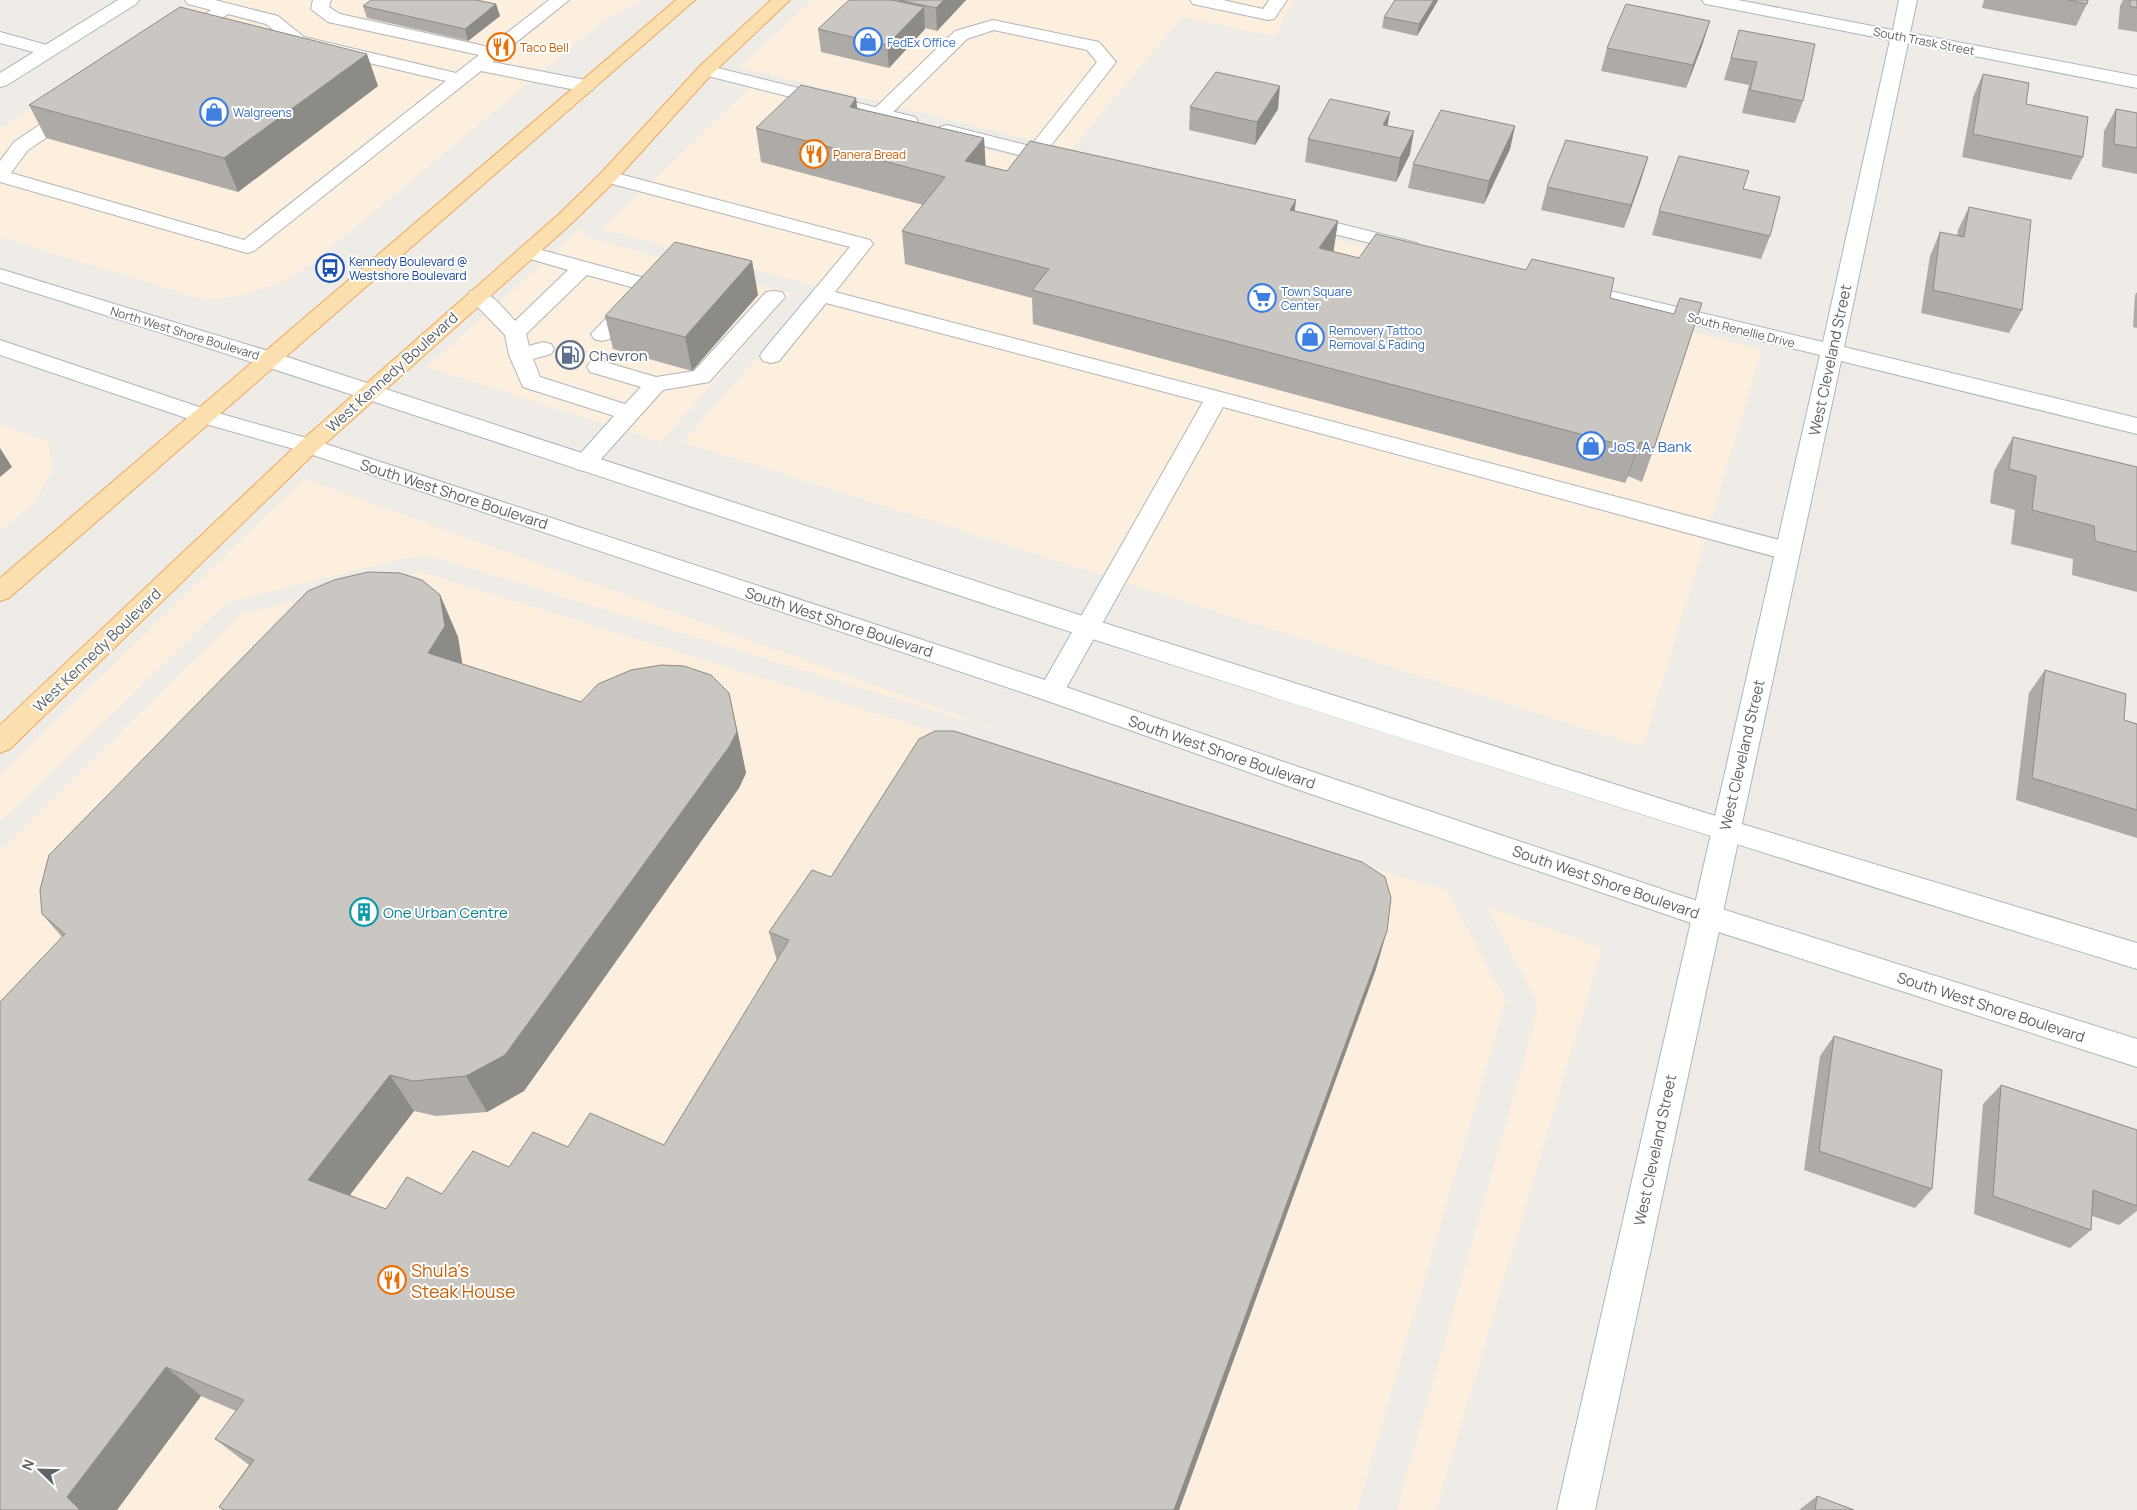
<svg xmlns="http://www.w3.org/2000/svg" width="2137" height="1510" viewBox="0 0 2137 1510" font-family="Manrope,sans-serif">
  <style>
    .commercial { fill: #fcefdd }
    .lines { fill: none; stroke-linecap: round; stroke-linejoin: round }
    .lane-casing { stroke: #b1b5b7; stroke-width: 2 }
    .street-casing { stroke: #b1b5b7; stroke-width: 2 }
    .secondary-casing { stroke: #b0b4b8; stroke-width: 2 }
    .primary-casing { stroke: #eba863; stroke-width: 2 }
    .lane { fill: #fff; fill-rule: evenodd }
    .street { fill: #fff; fill-rule: evenodd }
    .secondary { fill: #fff; fill-rule: evenodd }
    .primary { fill: #fbdfae; fill-rule: evenodd }
    .wall { fill: #aeaaa7 }
    .shaded-wall { fill: #8d8b88 }
    .building { fill: #cac6c2; stroke: #8d8b88 }
    .labels { text-anchor: middle; dominant-baseline: central; stroke-width: 4; stroke-linejoin: round; paint-order: stroke }
    .far-street-label { font-size: 12px; fill: #5d6365; stroke: #fff }
    .far-shop-label { font-size: 12px; fill: #366cbe; stroke: #fff; text-anchor: start }
    .far-food-label { font-size: 12px; fill: #c56008; stroke: #fff; text-anchor: start }
    .far-transit-label { font-size: 12px; fill: #164399; stroke: #fff; text-anchor: start }
    .service-label { font-size: 15px; fill: #4e5e75; stroke: #fff; text-anchor: start }
    .street-label { font-size: 15px; fill: #5d6365; stroke: #fff }
    .shop-label { font-size: 15px; fill: #366cbe; stroke: #fff; text-anchor: start }
    .culture-label { font-size: 15px; fill: #0d838f; stroke: #fff; text-anchor: start }
    .near-food-label { font-size: 18px; fill: #c56008; stroke: #fff; text-anchor: start }
  </style>
  <rect width="100%" height="100%" fill="#efebe6"/>
  <path class="commercial" d="M199,0H642L602,22L311,264L285,281L252,292L224,299H202L0,237V129Z
    M812,0H1294L1275,36L1182,17L1071,150L740,67Z
    M750,88L1762,350L1643,747L683,442L819,287L602,229Z
    M584,226L583,234L592,239L791,293L661,442L427,367Z
    M0,424L49,442L52,473L34,503L0,531Z
    M304,479L1004,732L434,557L415,556L228,602L0,822V775Z
    M421,572L1447,891L1506,1001L1357,1510H0V851L241,614Z
    M1486,906L1602,948L1436,1510H1397L1537,1012L1535,997Z"/>
  <g class="lines">
    <defs>
      <path id="lane" d="M185,0H215L278,16L304,37L456,73L479,55L328,22L311,9L313,0H331L329,7L340,14L489,47L549,0H569L492,62L586,80L593,82L595,86L593,90L586,92L481,71L254,251L247,253L0,182V161L14,142L66,107L73,105L80,107L82,111L80,115L28,150L11,173L244,240L446,81L292,45L266,24L228,14L189,40L183,41L177,40L174,36L177,32L211,10L188,4Z
        M1190,0H1223L1263,9L1269,0H1287L1274,19L1268,20L1193,4Z
        M993,20L1099,42L1116,62L1042,157L1035,159L1028,157L1025,153L1097,62L1087,50L994,30L967,39L887,118L880,120L873,118L871,114L873,110L955,31Z
        M0,32L54,47L57,51L54,55L48,56L0,43Z
        M608,171L870,240L873,244L835,292L1217,391L1787,542L1796,545L1799,551L1796,557L1787,560L1223,407L1060,699L1051,702L1042,699L1038,692L1203,402L826,303L779,361L771,363L763,361L760,356L763,351L850,247L601,181L598,177L601,173Z
        M527,246L656,281L660,285L610,339L602,341L594,339L591,334L635,288L587,275L526,334L529,346L543,342L551,344L554,349L551,354L533,359L540,377L625,404L641,387L590,372L587,367L590,362L598,360L656,377L694,371L766,292L774,291L782,292L785,297L709,382L663,390L592,469L584,471L576,469L572,463L614,416L523,387L509,355L505,335L467,296L470,291C489,287 503,308 515,321L568,270L520,256L517,252L520,248Z"/>
      <path id="street" d="M118,0H139L136,4L7,85L0,87V73Z
        M1702,0H1738L1893,30L1899,0H1917L1910,33L2137,76V88L1908,43L1844,347L2137,418V434L1841,361L1595,1510H1557L1820,355L1565,293L1562,288L1565,283L1573,282L1823,342L1890,40L1711,5L1705,4Z
        M706,65L915,117L918,121L915,125L908,127L700,74L697,70L700,66Z
        M947,125L1065,155L1068,159L1065,163L1058,165L940,135L937,131L940,127Z
        M1301,214L1417,243L1420,247L1417,251L1410,253L1294,224L1291,220L1294,216Z"/>
      <path id="secondary" d="M0,269L278,354L1098,621L1725,819L2137,943V969C1785,860 1433,749 1083,636C722,518 362,395 0,282Z
        M0,340L211,411L317,441L1060,685L1322,775L1706,904L2137,1039V1067L1706,928L1302,791L1042,699L301,451L195,421L0,355Z"/>
      <path id="primary" d="M676,0H695L9,598L0,601V578Z
        M771,0H790L712,74L615,181L572,223L317,451L10,749L0,753V725L301,441L558,215L601,173L700,66Z"/>
    </defs>
    <use href="#lane" class="lane-casing"/>
    <use href="#street" class="street-casing"/>
    <use href="#secondary" class="secondary-casing"/>
    <use href="#primary" class="primary-casing"/>
    <use href="#lane" class="lane"/>
    <use href="#street" class="street"/>
    <use href="#secondary" class="secondary"/>
    <use href="#primary" class="primary"/>
  </g>
  <path class="wall" d="M849,0H966L937,31L925,28V29L889,68L821,52L818,29Z
    M1395,0H1438L1437,2L1417,36L1382,28L1384,17Z
    M1984,0H2088L2087,4L2076,26L1982,8Z
    M2123,0H2137V32L2118,29L2120,6Z
    M496,4L500,16L468,41L367,18L363,6Z
    M1739,30L1803,101L1795,123L1742,113L1749,85L1724,80Z
    M1703,43L1686,88L1601,71L1607,48Z
    M1983,74L2026,104L2083,157L2071,180L1962,157L1973,97Z
    M378,86L238,192L46,138L29,105Z
    M856,98L857,108L984,138L985,166L1007,171L1295,211L1338,221L1333,252L1359,258L1610,298L1654,448L1642,482L1628,476L1625,483L1033,324L1032,298L905,264L902,231L923,205L761,162L756,128Z
    M1190,107L1278,109L1255,145L1189,130Z
    M2116,109L2137,113V174L2102,167L2104,131Z
    M1515,126L1510,149L1484,204L1408,188L1413,164Z
    M1308,139L1410,154L1396,182L1305,162Z
    M1648,157L1641,180L1624,228L1541,210L1547,187Z
    M1743,189L1770,236L1761,259L1652,235L1659,211Z
    M1969,207L2022,310L2009,333L1921,313L1930,256L1940,232L1957,236L1958,230Z
    M752,261L758,295L692,371L613,349L605,316Z
    M2137,292V328L2133,327L2135,295Z
    M2013,437L2137,467V592L2072,575L2073,559L2011,544L2015,510L1990,503L1994,471Z
    M440,595L458,637L462,664L581,702L738,734L746,773L739,788L524,1091L487,1112L436,1116L414,1111L350,1195L386,1209L442,1194L509,1167L568,1147L664,1145L777,961L769,932L831,877L1376,969L1179,1510H223L219,1507L249,1465L215,1439L236,1411L201,1396L117,1510L62,937L42,914Z
    M2045,670L2124,720L2137,724V838L2016,800L2029,693Z
    M1834,1036L1932,1189L1915,1208L1804,1170L1820,1056Z
    M2001,1085L2137,1130V1211L2119,1225L2092,1216L2091,1230L2070,1248L1974,1214L1983,1104Z
    M1817,1496L1815,1510H1799Z"/>
  <path class="shaded-wall" d="M944,0H966L937,31L936,8Z
    M1434,0H1438L1437,2L1417,36L1419,24Z
    M496,4L500,16L468,41L465,29Z
    M924,7L925,29L889,68L887,45Z
    M1710,21L1703,43L1686,88L1693,65Z
    M367,54L378,86L238,192L224,158Z
    M1280,86L1278,109L1255,145L1257,122Z
    M856,98L860,131L850,107Z
    M1390,112L1386,135L1383,125Z
    M1515,126L1510,149L1484,204L1489,181Z
    M1414,131L1410,154L1396,182L1400,158Z
    M984,138L986,171L965,161Z
    M1648,157L1641,180L1624,228L1631,205Z
    M1296,200L1292,234L1290,210Z
    M1338,221L1333,255L1319,248Z
    M752,261L758,295L692,371L685,337Z
    M1640,442L1628,476L1625,483L1637,449Z
    M0,448L12,467L0,477Z
    M440,595L458,637L463,668L428,653Z
    M729,693L738,734L746,773L739,788L524,1091L487,1112L466,1076Z
    M1387,931L1376,969L1179,1510H1174Z
    M390,1075L414,1111L336,1213L308,1180Z
    M166,1367L201,1396L117,1510H80L67,1497Z"/>
  <path class="building" d="M371,0H476L496,4L465,29L363,6Z
    M849,0H892L924,7L887,45L818,29Z
    M899,0H944L936,8Z
    M1395,0H1434L1419,24L1384,17Z
    M2068,0H2088L2087,4Z
    M2130,0H2137V8L2130,6Z
    M1626,4L1710,21L1693,65L1607,48Z
    M180,7L367,54L224,158L29,105Z
    M1739,30L1815,44L1803,101L1750,90L1757,62L1731,58Z
    M1216,72L1280,86L1257,122L1190,107Z
    M1983,74L2029,83L2026,104L2088,117L2083,157L1973,134Z
    M801,85L856,98L850,107L984,138L965,161L1007,171L1030,141L1296,200L1290,210L1338,221L1319,248L1359,258L1376,234L1526,270L1532,259L1614,278L1610,298L1674,314L1680,298L1702,303L1654,448L1640,442L1637,449L1032,290L1049,269L902,231L945,177L756,128Z
    M1330,99L1390,112L1383,125L1414,131L1400,158L1308,139Z
    M2116,109L2137,113V148L2114,144Z
    M1441,110L1515,126L1489,181L1413,164Z
    M1566,140L1648,157L1631,205L1547,187Z
    M1679,156L1749,171L1743,189L1780,197L1770,236L1659,211Z
    M1969,207L2031,220L2022,310L1933,290L1940,232L1964,237Z
    M675,242L752,261L685,337L605,316Z
    M2013,437L2137,467V552L2095,541L2094,526L2032,510L2036,476L2009,469Z
    M368,572L400,573L422,580L440,595L445,626L428,653L581,702L598,684L631,670L661,665L684,666L711,675L729,693L737,732L729,747L505,1055L466,1076L413,1081L390,1075L308,1180L386,1209L407,1177L442,1194L473,1151L509,1167L533,1132L568,1147L590,1113L664,1145L789,940L769,932L812,870L831,877L919,739L935,731H954L1362,862L1385,877L1391,898L1387,931L1174,1510H224L219,1507L254,1460L215,1439L244,1400L166,1367L67,1497L80,1510H0V1002L65,934L42,914L40,890L49,855L308,591L334,580Z
    M2045,670L2126,694L2124,720L2137,724V810L2032,778Z
    M1834,1036L1942,1070L1932,1189L1819,1151Z
    M2001,1085L2137,1130V1206L2093,1190L2091,1230L1993,1196Z
    M1817,1496L1854,1510H1815Z"/>
  <defs>
    <symbol id="shop-ring" viewBox="-11 -11 22 22"><circle r="9.5" fill="#fff" stroke="#3f7fe0" stroke-width="1.5"/><path d="M-5-2.5h2.3a2.7 3.5 0 0 1 5.4 0H5L5.5 6h-11ZM-1.5-2.5h3a1.5 2.3 0 0 0-3 0Z" fill="#3f7fe0"/></symbol>
    <symbol id="restaurant-ring" viewBox="-11 -11 22 22"><circle r="9.5" fill="#fff" stroke="#e8710a" stroke-width="1.5"/><path d="M-5-6h1v4h1v-4h1v4h1v-4h1v5L-1.5 .5V6h-2V.5L-5-1ZM5-6V6H3V1.5H1.5Q1.5-4 5-6Z" fill="#e8710a"/></symbol>
    <symbol id="bus-ring" viewBox="-11 -11 22 22"><circle r="9.5" fill="#fff" stroke="#1a4fb4" stroke-width="1.5"/><path d="M-5-6H5V4H4V6H2V4H-2V6H-4V4H-5ZM-3.5-4V0h7V-4ZM-3.5 1.2v1.5H-2V1.2ZM2 1.2v1.5H3.5V1.2Z" fill="#1a4fb4"/></symbol>
    <symbol id="supermarket-ring" viewBox="-11 -11 22 22"><circle r="9.5" fill="#fff" stroke="#3f7fe0" stroke-width="1.5"/><path d="M-6-5.5h2.5l.6 2H6L4.5 2H-2.5L-4.4-4H-6ZM-1.5 3.2a1.3 1.3 0 1 0 .1 0ZM3 3.2a1.3 1.3 0 1 0 .1 0Z" fill="#3f7fe0"/></symbol>
    <symbol id="fuel-ring" viewBox="-11 -11 22 22"><circle r="9.5" fill="#fff" stroke="#5c6f8a" stroke-width="1.5"/><path d="M-5.5-6h7V0h2V4h1.3V-2.5L3-4.5l.8-.8L6-3V5H2.5V1h-1V6h-7ZM-4.2-4.7v3.2H.2V-4.7Z" fill="#5c6f8a"/></symbol>
    <symbol id="building-ring" viewBox="-11 -11 22 22"><circle r="9.5" fill="#fff" stroke="#0f9aa8" stroke-width="1.5"/><path d="M-4-6H4V6H1V3H-1V6H-4ZM-2.5-4.3h1.7v1.8h-1.7ZM.8-4.3h1.7v1.8H.8ZM-2.5-1h1.7V.8h-1.7ZM.8-1h1.7V.8H.8Z" fill="#0f9aa8"/></symbol>
  </defs>
  <g fill-rule="evenodd">
    <use href="#shop-ring" x="852" y="26" width="32" height="32"/>
    <use href="#restaurant-ring" x="485" y="31" width="32" height="32"/>
    <use href="#shop-ring" x="198" y="96" width="32" height="32"/>
    <use href="#restaurant-ring" x="798" y="138" width="32" height="32"/>
    <use href="#bus-ring" x="314" y="252" width="32" height="32"/>
    <use href="#supermarket-ring" x="1246" y="282" width="32" height="32"/>
    <use href="#shop-ring" x="1294" y="321" width="32" height="32"/>
    <use href="#fuel-ring" x="554" y="339" width="32" height="32"/>
    <use href="#shop-ring" x="1575" y="430" width="32" height="32"/>
    <use href="#building-ring" x="348" y="896" width="32" height="32"/>
    <use href="#restaurant-ring" x="376" y="1264" width="32" height="32"/>
  </g>
  <g class="labels">
    <g class="far-street-label">
      <text transform="translate(1924 41) rotate(11)">South Trask Street</text>
      <text transform="translate(1741 330) rotate(14)">South Renellie Drive</text>
      <text transform="translate(185 333) rotate(17)">North West Shore Boulevard</text>
    </g>
    <g class="far-shop-label">
      <text x="887" y="42">FedEx Office</text>
      <text x="233" y="112">Walgreens</text>
      <text x="1281" y="291">Town Square<tspan x="1281" dy="14">Center</tspan></text>
      <text x="1329" y="330">Removery Tattoo<tspan x="1329" dy="14">Removal &amp; Fading</tspan></text>
    </g>
    <g class="far-food-label">
      <text x="520" y="47">Taco Bell</text>
      <text x="833" y="154">Panera Bread</text>
    </g>
    <g class="far-transit-label">
      <text x="349" y="261">Kennedy Boulevard @<tspan x="349" dy="14">Westshore Boulevard</tspan></text>
    </g>
    <g class="service-label">
      <text x="589" y="355">Chevron</text>
    </g>
    <g class="street-label">
      <text transform="translate(1830 360) rotate(-78)">West Cleveland Street</text>
      <text transform="translate(392 372) rotate(-42)">West Kennedy Boulevard</text>
      <text transform="translate(454 494) rotate(18)">South West Shore Boulevard</text>
      <text transform="translate(839 622) rotate(18)">South West Shore Boulevard</text>
      <text transform="translate(97 650) rotate(-44)">West Kennedy Boulevard</text>
      <text transform="translate(1222 752) rotate(19)">South West Shore Boulevard</text>
      <text transform="translate(1742 755) rotate(-77)">West Cleveland Street</text>
      <text transform="translate(1606 882) rotate(19)">South West Shore Boulevard</text>
      <text transform="translate(1991 1007) rotate(18)">South West Shore Boulevard</text>
      <text transform="translate(1655 1150) rotate(-78)">West Cleveland Street</text>
    </g>
    <g class="shop-label">
      <text x="1610" y="446">JoS. A. Bank</text>
    </g>
    <g class="culture-label">
      <text x="383" y="912">One Urban Centre</text>
    </g>
    <g class="near-food-label">
      <text x="411" y="1270">Shula's<tspan x="411" dy="21">Steak House</tspan></text>
    </g>
  </g>
  <g transform="translate(40 1470) rotate(293)" stroke="#ffffff" stroke-width="4" paint-order="stroke">
  <path d="M0-4L9 19L0 12L-9 19Z" fill="#5d6365"/>
  <text y="-8" font-size="14" font-weight="bold" text-anchor="middle" fill="#5d6365">N</text>
  </g>
</svg>
